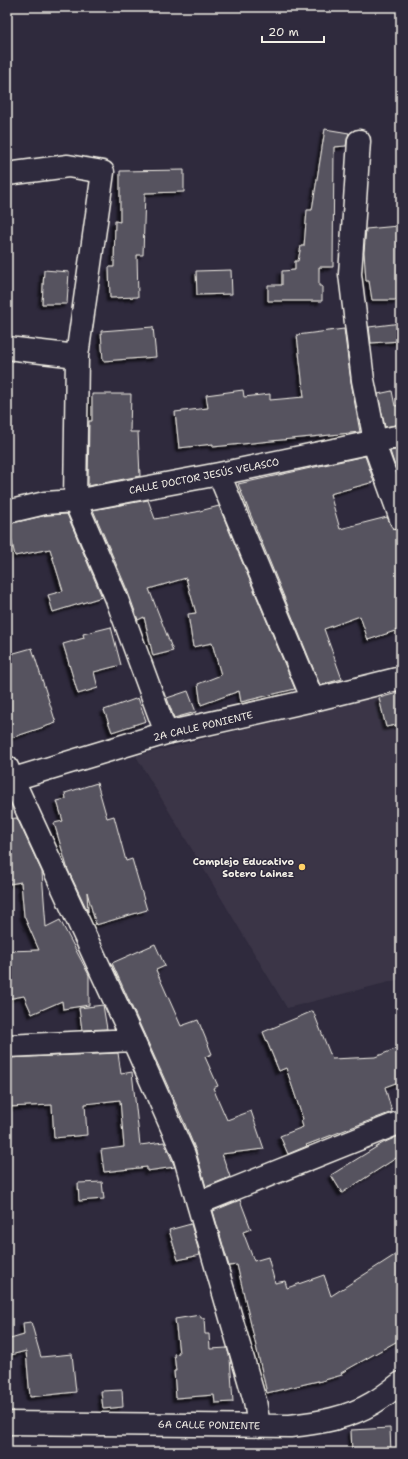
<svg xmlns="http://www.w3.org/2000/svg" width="408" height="1459" viewBox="0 0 408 1459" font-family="'Shantell Sans',sans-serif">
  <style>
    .built { fill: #3b3647 }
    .building { fill: #56525f; stroke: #f4f1e8; filter: url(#shadow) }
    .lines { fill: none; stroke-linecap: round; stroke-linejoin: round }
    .minor-casing { stroke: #f4f1e8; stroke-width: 25 }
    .minor { stroke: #2f2a3d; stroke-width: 22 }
    .poi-dot { fill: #ffd166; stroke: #2f2a3d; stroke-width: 1.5 }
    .labels { text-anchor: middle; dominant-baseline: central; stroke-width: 3; stroke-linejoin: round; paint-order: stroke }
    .street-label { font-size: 10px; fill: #f4f1e8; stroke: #2f2a3d }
    .poi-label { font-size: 10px; font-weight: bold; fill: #f4f1e8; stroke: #2f2a3d; text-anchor: end }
  </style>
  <defs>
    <filter id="shadow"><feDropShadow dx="-3.5" dy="3.5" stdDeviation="1" flood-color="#0009"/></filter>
  </defs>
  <rect width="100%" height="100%" fill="#2f2a3d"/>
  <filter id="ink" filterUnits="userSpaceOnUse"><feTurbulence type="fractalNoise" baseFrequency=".025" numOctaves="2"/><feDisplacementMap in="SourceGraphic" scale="8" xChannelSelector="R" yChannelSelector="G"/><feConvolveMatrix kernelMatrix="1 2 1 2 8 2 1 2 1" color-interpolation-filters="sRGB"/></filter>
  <g filter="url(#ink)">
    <path class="built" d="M401,690V979L287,1008L136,756Z"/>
    <path class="building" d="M325,129L349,133L347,140L346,146L334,147L333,267H319V286H322V301H268V285H282V271L295,270V261H298L301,246H304L307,210H312Z
      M184,170V192L145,193L143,255H137L138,297L110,298L109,267H114L115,221L120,222V171Z
      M398,226L401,279H397L400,300H372L369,281H366L364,252L366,229Z
      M44,270L69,272L67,304H42Z
      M231,270L232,294L197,295L196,271Z
      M401,323V341L371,343L369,327Z
      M153,327L156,357L103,361L101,331Z
      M344,329L351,382L360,432L213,447V444L179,448L175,412L208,408L206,395L243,390L244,397L270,394V400L304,397L297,335Z
      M392,391L395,406L401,405V424L385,427L378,394Z
      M92,394H131L130,432H138L140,476L88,486L89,421H92Z
      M401,449V474L398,475L390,451Z
      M365,456L374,482L330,494L340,529L387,517L393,528L401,531V629L368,640L360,616L324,629L342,679L320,685L238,484Z
      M148,500L155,519L196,512L219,506L295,689L241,702L239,691L201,705L198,684L221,675L212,643L193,647L188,614L196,613L186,578L149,589L173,651L153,656L144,617L138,620L128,592L93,510Z
      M67,514L102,597L53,612L48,595L63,591L50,549L15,556L8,524L47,515Z
      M111,627L121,665L94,672L98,688L78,694L63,644L84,638L83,634Z
      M32,648L56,723L11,738L7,725V655Z
      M188,691L196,712L174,718L167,698Z
      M401,692V724L386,727L379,698Z
      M138,698L146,721L112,732L104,710Z
      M97,783L107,818L114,816L126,861L132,859L147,910L96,925L87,892L88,912L68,870L54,823L63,821L57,801L66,799L65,793Z
      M17,818L42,872L46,927L60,920L89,975V1005L63,1009L62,1001L32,1014L24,996L7,999V951L39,950L24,916L21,882L10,884L7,865V819Z
      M155,944L165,966L156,970L181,1026L198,1020L212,1054L205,1057L218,1086L213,1088L227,1120L251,1111L264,1149L222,1154L230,1177L206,1187L196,1151L184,1122L112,963Z
      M103,1005L107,1029L82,1030L79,1008Z
      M313,1011L332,1059L375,1057L398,1048L401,1057V1081L385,1087L392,1112L306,1145L307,1146L288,1154L280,1136L303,1127L301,1120L303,1119L286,1068L279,1071L263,1032Z
      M118,1053L121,1074L132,1072L140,1145L164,1142L175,1167L147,1171V1167L104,1172L101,1150L124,1147L120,1100L85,1104L87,1135L54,1138L52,1105L7,1107V1058Z
      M401,1135V1155L342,1193L331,1175L383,1143Z
      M102,1182L104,1199L79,1201L78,1183Z
      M240,1200L251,1229L243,1232L254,1261L268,1257L275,1283L285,1281L287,1288L324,1275L331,1296L401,1251V1339L341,1373L342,1375L318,1382V1381L267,1393L237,1265L229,1266L213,1211Z
      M191,1224L200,1255L178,1260L169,1230Z
      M200,1315L201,1318H204L205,1334H209L210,1349L227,1348L230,1358L233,1402L215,1403L214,1395L176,1398L174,1371H176L174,1354L179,1353L175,1319Z
      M31,1322L41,1357L72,1354L76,1392L30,1397L26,1351L7,1356V1340L24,1335L23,1323Z
      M122,1390L123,1407L103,1409L101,1391Z
      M390,1428L391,1452H352L351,1430Z"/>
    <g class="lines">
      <defs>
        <path id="minor" d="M359,141L350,274L363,380L373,430V441L401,519
          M7,174L68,166L103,172L77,356L75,501L116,597L166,733
          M7,348L77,356
          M219,474L313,700
          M7,512L45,503L75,501L219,474L401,436
          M7,767L133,1040L184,1155L255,1401L259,1426
          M7,781L166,733L313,700L401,678
          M7,1046L133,1040
          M199,1203L401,1122
          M7,1423L290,1426C319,1423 348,1418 373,1403C383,1397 392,1390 401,1383"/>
      </defs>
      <use href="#minor" class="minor-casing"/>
      <use href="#minor" class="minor"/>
    </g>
  </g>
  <circle class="poi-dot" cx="302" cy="867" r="4"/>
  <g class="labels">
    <g class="street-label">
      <text transform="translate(204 476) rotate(-11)">CALLE DOCTOR JESÚS VELASCO</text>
      <text transform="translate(203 726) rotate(-13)">2A CALLE PONIENTE</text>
      <text transform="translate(209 1425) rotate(1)">6A CALLE PONIENTE</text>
    </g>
    <g class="poi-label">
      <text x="294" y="861">Complejo Educativo<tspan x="294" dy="12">Sotero Lainez</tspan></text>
    </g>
  </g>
  <rect width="408" height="1459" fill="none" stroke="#2f2a3d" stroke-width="24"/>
  <rect x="12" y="12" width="384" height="1435" fill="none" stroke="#f4f1e8" stroke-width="1.5" filter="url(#ink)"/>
  <path d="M262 36v6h62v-6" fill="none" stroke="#f4f1e8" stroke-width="2"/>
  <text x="268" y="36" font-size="12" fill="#f4f1e8" stroke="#2f2a3d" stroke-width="3" paint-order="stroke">20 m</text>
</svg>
